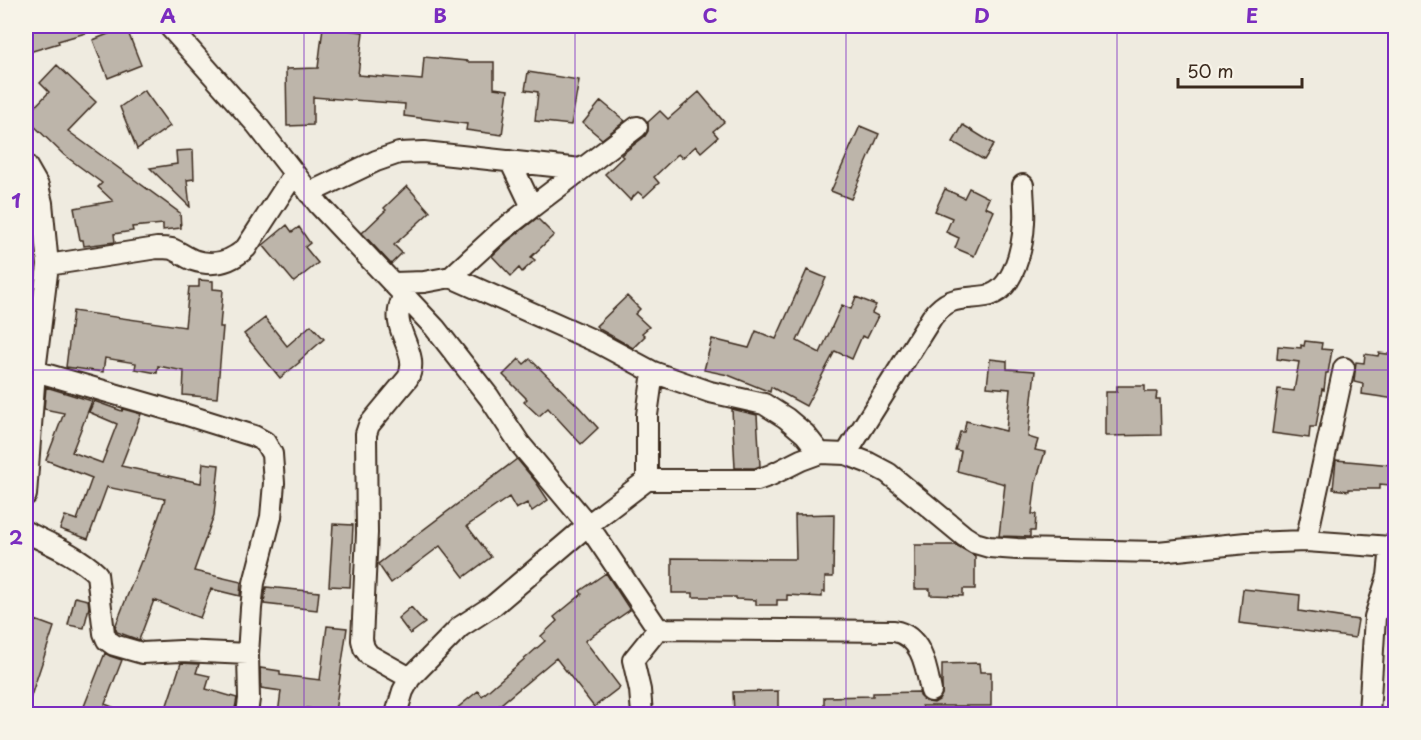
<svg xmlns="http://www.w3.org/2000/svg" width="1421" height="740" viewBox="0 0 1421 740" font-family="'Playpen Sans',sans-serif">
  <style>
    .building { fill: #bdb5aa; stroke: #3b2a1e; stroke-width: 1.5 }
    .lines { fill: none; stroke-linecap: round; stroke-linejoin: round }
    .street-casing { stroke: #3b2a1e; stroke-width: 24 }
    .street { stroke: #f7f3e8; stroke-width: 20 }
    .grid { fill: none; stroke: #7b2cbf; stroke-width: 1.5; stroke-opacity: 0.55 }
    .neatline { fill: none; stroke: #7b2cbf; stroke-width: 2 }
    .grid-label { font-size: 20px; text-anchor: middle; font-weight: bold; fill: #7b2cbf }
  </style>
  <rect width="100%" height="100%" fill="#efebe0"/>
  <filter id="ink" filterUnits="userSpaceOnUse"><feTurbulence type="fractalNoise" baseFrequency=".0167" numOctaves="2"/><feDisplacementMap in="SourceGraphic" scale="12" xChannelSelector="R" yChannelSelector="G"/><feConvolveMatrix kernelMatrix="1 2 1 2 8 2 1 2 1" color-interpolation-filters="sRGB"/></filter>
  <g filter="url(#ink)">
    <path class="building" d="M26,26H102L103,28L58,41L59,43L26,53Z
      M126,27L141,65L108,78L93,40Z
      M323,27L363,32L358,75L422,80L424,57L467,61V62H494V88L508,90L502,135L466,130L467,124L404,116L405,104L313,97V125L287,126L286,69L318,68Z
      M57,65L96,102L68,131L180,213L181,228L163,230V224L132,227L133,231L114,234L115,242L84,246L83,240H80L74,208L113,201L98,187L102,183L64,155L26,118V116L49,92L40,83Z
      M528,72L579,80L571,125L535,121L538,92L525,90Z
      M144,90L170,126L137,149L120,107Z
      M699,92L724,122L713,131L718,137L701,152L696,146L682,158L678,154L654,177L659,183L644,197L638,192L630,200L605,174L623,157L621,155L645,136L648,131V122L660,111L668,119Z
      M601,101L625,121L602,139L583,123Z
      M963,125L994,144L984,160L953,142Z
      M860,126L879,134L851,199L831,191Z
      M193,150L194,179L187,180L190,207L150,168L177,164L176,151Z
      M407,186L430,212L394,245L402,253L391,264L362,233L386,210L384,208Z
      M969,188L989,198L985,207L994,211L974,256L955,248L959,238L946,232L952,218L935,211L945,189L964,198Z
      M537,218L554,235L531,257L535,260L522,272L519,268L511,276L492,256L508,241Z
      M287,225L292,232L299,227L310,243L305,247L318,263L294,282L263,245Z
      M807,270L826,278L797,341L820,353L842,305L851,309L856,297L876,305L872,313L878,316L867,338L862,336L852,359L835,351L806,406L771,387L770,392L728,375L704,370L712,339L749,348L756,331L776,339Z
      M199,280L213,281V289L223,290L220,327H223L217,398L183,395L184,371L158,366L157,373L135,369L136,363L105,358L103,372L66,367L73,311L185,327L189,287H199Z
      M627,296L640,309L635,314L649,327L642,333L645,336L633,348L601,330L596,326Z
      M265,318L287,346L311,325L324,339L299,361L300,362L280,378L244,334Z
      M1305,341L1322,343L1321,349L1332,350L1328,373H1326L1324,390L1322,389L1316,427H1310L1309,438L1272,433L1278,389L1294,391L1299,362L1277,359L1278,346L1301,348V345L1304,346Z
      M1379,353L1395,355V399L1362,394L1363,384L1354,382L1356,362L1364,363L1365,354L1378,356Z
      M519,359L524,364L530,359L579,407L598,428L581,444L548,408L539,416L524,402L527,399L503,375Z
      M990,359L1007,361V369L1035,371L1028,437L1038,440L1035,450L1045,452L1036,481L1032,514H1036L1035,531H1030V537L999,536L1005,484L957,471L961,451L955,450L960,432H964L966,421L1006,431L1010,389L987,387Z
      M1117,386H1145V392H1157L1156,399H1160L1161,435L1106,436V392H1117Z
      M46,387L92,401L72,452L102,463L117,424L89,412L94,401L122,411L123,409L141,414L121,466L201,483L203,463L219,465L214,515L194,571L241,582L240,596L211,589L200,618L154,600L139,640L117,632L115,627L141,561H143L165,499L107,487L88,539L60,529L65,516L77,520L92,478L46,460L64,413L44,409Z
      M732,409L757,415L760,466L755,468H735Z
      M517,459L536,482L548,500L532,511L527,503L516,509L509,497L467,526L491,557L464,577L440,546L391,583L378,564Z
      M1336,460L1392,465L1390,485L1380,484V489H1349V491L1333,489Z
      M834,514L833,577H825V592H822V597L787,595V600H777V605H756V600L736,599V597H693V593H672V558L796,559L795,515Z
      M333,524L353,525L350,587L329,586Z
      M915,545H956L975,556V589H963V596L930,595V589H915Z
      M606,573L630,610L585,641L620,687L594,707L556,658L489,714H450L478,691L482,696L545,641L541,636L557,621L554,617L582,594L580,591Z
      M266,587L319,592L317,610L264,604Z
      M1243,589L1300,595L1299,611L1358,620L1355,638L1297,630L1239,623Z
      M75,597L88,600L89,607L84,628L68,625Z
      M411,607L425,623L410,634L398,618Z
      M35,620L54,627L28,705H26V647Z
      M327,626L347,628L335,712L307,708L306,714H278L281,691L261,688L260,668L280,671V675L320,680Z
      M105,653L110,656L122,660L105,704L130,714H81Z
      M181,663L199,664L196,673L210,676L206,689L237,698L234,714H164Z
      M979,663L980,672H991V706H922V714H824V697L873,696V693L919,692L922,699L928,702L934,703L939,700L942,694V664Z
      M778,691V714H734L733,692Z"/>
    <g class="lines">
      <defs>
        <path id="street" d="M169,26L256,124L319,205L435,328L489,397L520,444L588,525L658,629L633,660L640,690L642,714
          M510,161L532,207
          M26,165L38,186L42,203L48,265L35,371L26,495
          M309,193L376,161L399,153L424,152L581,169
          M48,265L157,248C162,248 167,248 172,249C179,252 186,257 193,260C214,267 231,262 246,248L294,174
          M451,277L597,342L653,372L710,392L764,404L786,418L805,434L820,453
          M394,283L424,282L451,277L500,232L532,207L637,127
          M404,294C400,303 397,312 399,322C402,341 418,358 408,378L369,425L366,434L367,533L362,640L364,648L369,655L410,678
          M35,371L187,415L254,436L265,442L272,454L274,483L271,517L254,583L251,608L248,654L249,699L247,714
          M846,454L932,317C950,295 960,300 986,296C1014,292 1023,246 1024,222C1025,210 1023,197 1023,185
          M647,480V415L653,372
          M26,532C50,544 77,555 97,574L104,633L107,640L114,645L142,653L181,651L248,654
          M1306,541L1344,368
          M658,629L894,631C922,636 926,667 931,691
          M396,714L403,691L410,678L460,627L494,605L588,525L647,480H757L771,475L801,460L820,453L846,454L869,463L888,473L964,536L975,543L989,547L1017,549L1158,552L1246,543L1306,541L1391,547L1396,549
          M1369,714L1375,617L1388,576L1391,547"/>
      </defs>
      <use href="#street" class="street-casing"/>
      <use href="#street" class="street"/>
    </g>
  </g>
  <path class="grid" d="M304,26V714M575,26V714M846,26V714M1117,26V714M26,370H1396"/>
  <rect width="1421" height="740" fill="none" stroke="#f7f3e8" stroke-width="66"/>
  <path d="M1178 78v9h124v-9" fill="none" stroke="#3b2a1e" stroke-width="3"/>
  <text x="1187" y="78" font-size="18" fill="#3b2a1e" stroke="#f7f3e8" stroke-width="4.5" paint-order="stroke">50 m</text>
  <rect x="33" y="33" width="1355" height="674" class="neatline"/>
  <g class="grid-label">
    <text x="168" y="23">A</text>
    <text x="440" y="23">B</text>
    <text x="710" y="23">C</text>
    <text x="982" y="23">D</text>
    <text x="1252" y="23">E</text>
    <text x="16" y="208">1</text>
    <text x="16" y="545">2</text>
  </g>
</svg>
